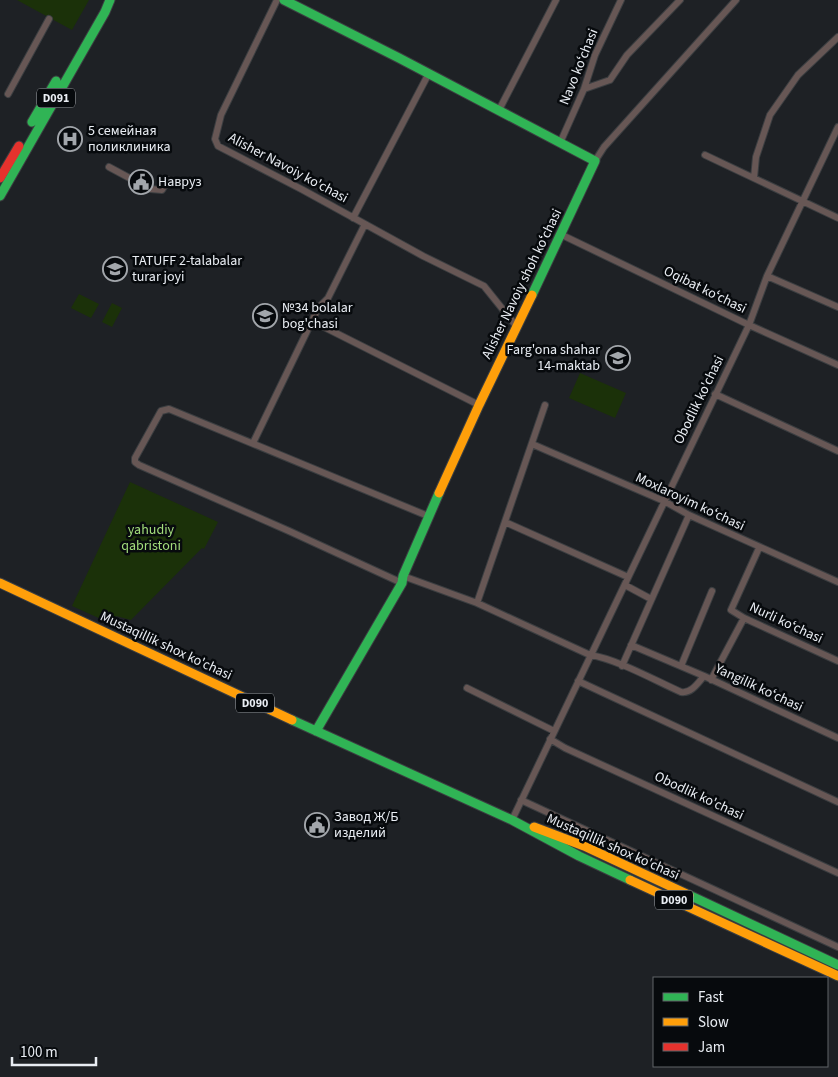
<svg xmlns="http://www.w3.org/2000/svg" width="838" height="1077" viewBox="0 0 838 1077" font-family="'Source Sans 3',sans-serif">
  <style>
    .green { fill: #1b3109 }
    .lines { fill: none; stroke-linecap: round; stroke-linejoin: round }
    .street-casing { stroke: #3b3e41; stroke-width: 8 }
    .fast-casing { stroke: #3b3e41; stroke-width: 11 }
    .slow-casing { stroke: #3b3e41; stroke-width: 11 }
    .jam-casing { stroke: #3b3e41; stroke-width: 11 }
    .street { stroke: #675755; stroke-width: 6 }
    .fast { stroke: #30b455; stroke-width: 9 }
    .slow { stroke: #ff9f0a; stroke-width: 9 }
    .jam { stroke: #e5322d; stroke-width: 9 }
    .labels { text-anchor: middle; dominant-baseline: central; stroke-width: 5; stroke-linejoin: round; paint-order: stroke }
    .shield { fill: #070a0d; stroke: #a5a9ae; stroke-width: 1 }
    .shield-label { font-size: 12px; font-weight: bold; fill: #e9edf3 }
    .street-label { font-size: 14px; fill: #e9edf3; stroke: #070a0d }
    .poi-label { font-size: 14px; fill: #e9edf3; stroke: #070a0d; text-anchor: start }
    .park-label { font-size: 14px; fill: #a3dd7c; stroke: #070a0d }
  </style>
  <rect width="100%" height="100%" fill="#1e2125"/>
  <path class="green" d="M17,0H89L72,30Z
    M79,294L99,304L91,318L71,308Z
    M112,303L122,308L112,327L102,322Z
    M580,373L626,393L615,418L569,398Z
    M130,482L218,522L204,549L202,548L131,620L116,616L112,624L72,606Z"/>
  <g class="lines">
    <defs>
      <path id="street" d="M277,0L221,115L215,139L218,146L303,190L423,256L484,286L517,327
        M584,89L610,80L627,55L680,0
        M8,94L49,19
        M499,110L556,0
        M560,143L584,89L595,55L621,0
        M705,155L838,218
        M595,161L604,147L736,0
        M109,167L150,189L162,190L168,180
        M754,178L756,157L770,115L798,75L838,37
        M353,218L429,73
        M562,235L749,325L838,365
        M767,276L838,307
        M312,321L479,405
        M715,394L838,451
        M253,443L312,321L318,308L328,298L365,224
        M532,444L664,501L689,515L838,582
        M505,522L628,577
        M759,548L731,610L744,618L838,661
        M403,576L477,603L590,655C617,659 656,681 681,692C691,694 698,683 704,676L838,738
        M402,583L289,531L139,465L135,462V458L161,411L169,409L428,516
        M625,585L651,599
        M477,603L545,405
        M631,645L704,676
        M622,666L689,515
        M681,666L712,591
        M711,680L744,618
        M578,681L838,802
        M467,688L554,731
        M550,739L565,748L838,873
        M521,800L838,947
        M512,820L749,325L767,276L838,127"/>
      <path id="fast" d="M284,0L399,58L595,161L532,295
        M32,122L56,81
        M0,196L105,12L110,0
        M292,720L512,820L579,856L630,880
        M316,731L402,583L403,576L439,493
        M689,895L838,965"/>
      <path id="slow" d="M439,493L479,405L532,295
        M0,583L292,720
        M534,827L584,846L689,895
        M630,880L838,976"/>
      <path id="jam" d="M0,178L19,146"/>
    </defs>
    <use href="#street" class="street-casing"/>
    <use href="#fast" class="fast-casing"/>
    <use href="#slow" class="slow-casing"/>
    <use href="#jam" class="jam-casing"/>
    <use href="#street" class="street"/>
    <use href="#fast" class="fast"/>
    <use href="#slow" class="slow"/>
    <use href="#jam" class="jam"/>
  </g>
  <defs>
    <symbol id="hospital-ring" viewBox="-11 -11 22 22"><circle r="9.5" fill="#070a0d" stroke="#a2a6ab" stroke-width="1.5"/><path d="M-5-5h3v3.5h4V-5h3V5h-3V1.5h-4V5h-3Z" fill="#a2a6ab"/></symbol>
    <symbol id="civic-ring" viewBox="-11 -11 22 22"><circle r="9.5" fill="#070a0d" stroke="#a2a6ab" stroke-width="1.5"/><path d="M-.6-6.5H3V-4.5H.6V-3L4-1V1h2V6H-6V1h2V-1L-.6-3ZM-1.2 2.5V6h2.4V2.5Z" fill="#a2a6ab"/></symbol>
    <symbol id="university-ring" viewBox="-11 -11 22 22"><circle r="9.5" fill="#070a0d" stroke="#a2a6ab" stroke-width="1.5"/><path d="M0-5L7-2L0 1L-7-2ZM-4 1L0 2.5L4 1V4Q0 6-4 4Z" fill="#a2a6ab"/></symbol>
    <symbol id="school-ring" viewBox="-11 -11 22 22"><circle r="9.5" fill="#070a0d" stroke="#a2a6ab" stroke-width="1.5"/><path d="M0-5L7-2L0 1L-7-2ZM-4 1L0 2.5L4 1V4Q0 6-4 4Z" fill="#a2a6ab"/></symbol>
  </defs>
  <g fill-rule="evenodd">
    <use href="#hospital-ring" x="56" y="125" width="28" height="28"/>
    <use href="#civic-ring" x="127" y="168" width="28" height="28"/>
    <use href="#university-ring" x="101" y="255" width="28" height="28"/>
    <use href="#school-ring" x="251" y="302" width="28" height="28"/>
    <use href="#school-ring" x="604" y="344" width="28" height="28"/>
    <use href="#civic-ring" x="303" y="811" width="28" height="28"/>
  </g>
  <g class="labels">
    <g class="shield">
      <rect x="37" y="88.5" width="38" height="19" rx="4"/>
      <rect x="236" y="693.5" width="38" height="19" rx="4"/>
      <rect x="655" y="890.5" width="38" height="19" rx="4"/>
    </g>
    <g class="shield-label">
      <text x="56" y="98">D091</text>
      <text x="255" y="703">D090</text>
      <text x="674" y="900">D090</text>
    </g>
    <g class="street-label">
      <text transform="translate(579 67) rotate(-68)">Navo koʻchasi</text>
      <text transform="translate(288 168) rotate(28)">Alisher Navoiy ko'chasi</text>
      <text transform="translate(522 284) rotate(-64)">Alisher Navoiy shoh koʻchasi</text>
      <text transform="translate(705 290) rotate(26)">Oqibat koʻchasi</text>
      <text transform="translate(699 400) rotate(-64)">Obodlik ko'chasi</text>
      <text transform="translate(690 502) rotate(25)">Moxlaroyim koʻchasi</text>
      <text transform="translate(786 623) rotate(25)">Nurli koʻchasi</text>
      <text transform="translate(166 646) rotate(25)">Mustaqillik shox ko'chasi</text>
      <text transform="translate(759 688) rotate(25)">Yangilik koʻchasi</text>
      <text transform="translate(699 796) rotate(25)">Obodlik ko'chasi</text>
      <text transform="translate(613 847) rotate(24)">Mustaqillik shox ko'chasi</text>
    </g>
    <g class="poi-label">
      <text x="88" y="131">5 семейная<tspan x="88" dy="16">поликлиника</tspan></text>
      <text x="158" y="182">Навруз</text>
      <text x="132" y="261">TATUFF 2-talabalar<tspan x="132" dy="16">turar joyi</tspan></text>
      <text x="282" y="308">№34 bolalar<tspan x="282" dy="16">bog'chasi</tspan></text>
      <text x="600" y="350" text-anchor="end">Farg'ona shahar<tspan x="600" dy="16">14-maktab</tspan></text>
      <text x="334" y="817">Завод Ж/Б<tspan x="334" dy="16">изделий</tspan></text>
    </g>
    <g class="park-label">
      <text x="151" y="530">yahudiy<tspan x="151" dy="16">qabristoni</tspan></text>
    </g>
  </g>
  <rect x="653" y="977" width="175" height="90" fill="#070a0d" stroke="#616569"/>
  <rect x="663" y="993" width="25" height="8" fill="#30b455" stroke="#616569"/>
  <text x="698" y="1002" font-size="15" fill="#e9edf3">Fast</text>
  <rect x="663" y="1018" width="25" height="8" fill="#ff9f0a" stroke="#616569"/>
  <text x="698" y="1027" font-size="15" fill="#e9edf3">Slow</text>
  <rect x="663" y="1043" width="25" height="8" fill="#e5322d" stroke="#616569"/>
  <text x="698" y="1052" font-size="15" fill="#e9edf3">Jam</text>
  <path d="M12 1057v8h84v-8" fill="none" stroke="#e9edf3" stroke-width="2.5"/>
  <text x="20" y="1057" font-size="15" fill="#e9edf3" stroke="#070a0d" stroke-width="4" paint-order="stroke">100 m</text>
</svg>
